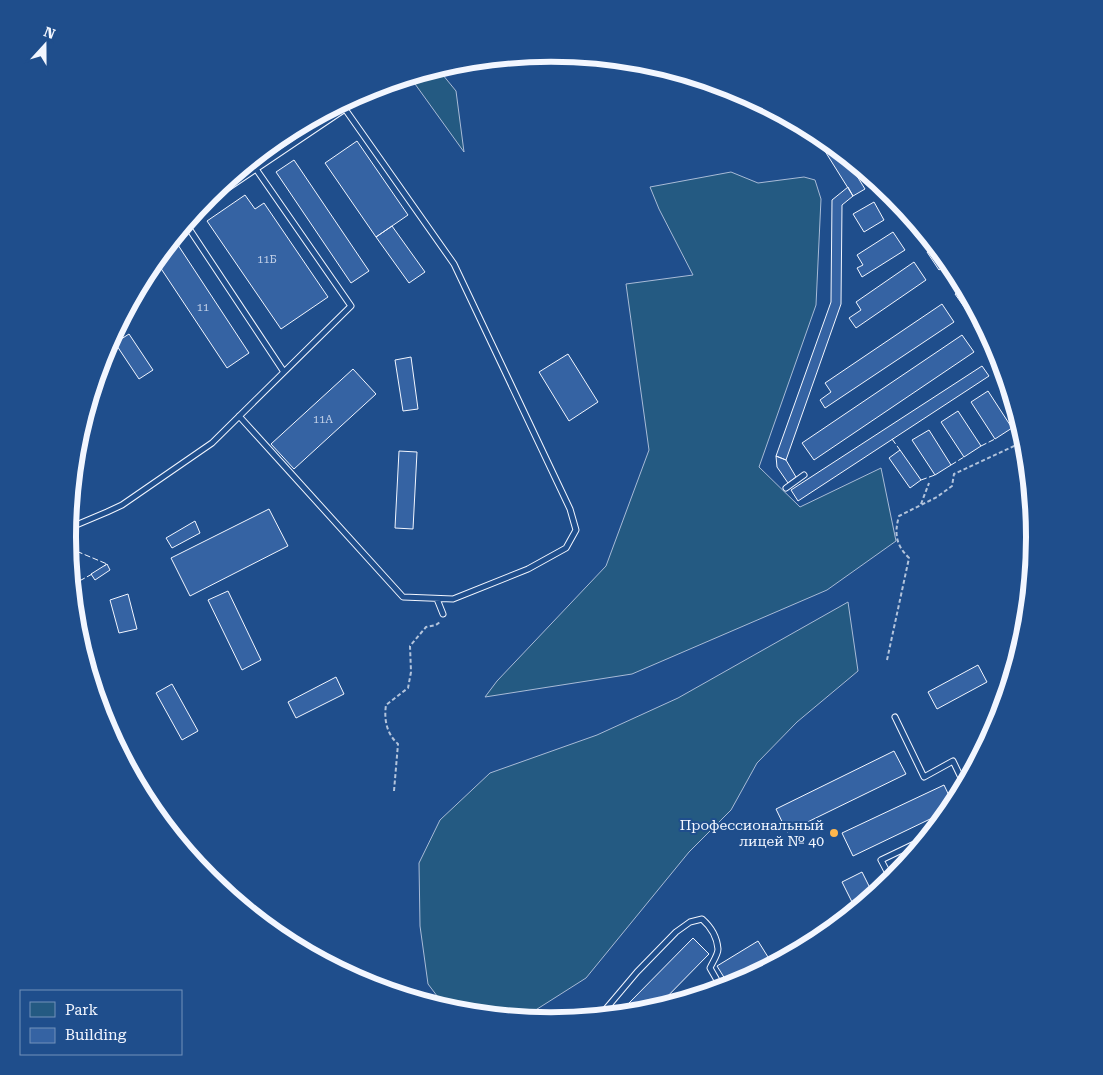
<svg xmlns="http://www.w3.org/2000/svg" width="1103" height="1075" viewBox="0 0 1103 1075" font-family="'Roboto Serif',serif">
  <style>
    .green { fill: #245a82; stroke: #a8bbd7 }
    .building { fill: #3563a3; stroke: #f2f6ff }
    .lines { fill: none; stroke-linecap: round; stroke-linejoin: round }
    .lane-casing { stroke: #f2f6ff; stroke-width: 7 }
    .path { stroke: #b3c4dc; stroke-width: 2; stroke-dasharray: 4 2.5; stroke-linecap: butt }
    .lane { stroke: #1f4e8c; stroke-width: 5 }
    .fence { stroke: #f2f6ff; stroke-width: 1; stroke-dasharray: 6 2.5; stroke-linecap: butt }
    .poi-dot { fill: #ffb74d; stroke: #1f4e8c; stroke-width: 2 }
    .labels { text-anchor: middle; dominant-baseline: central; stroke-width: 4; stroke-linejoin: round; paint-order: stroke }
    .number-label { font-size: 11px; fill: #c3d1e8 }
    .poi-label { font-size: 14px; fill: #f2f6ff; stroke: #1f4e8c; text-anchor: end }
    .rim { fill: none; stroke: #f2f6ff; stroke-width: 6 }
  </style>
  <rect width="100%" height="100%" fill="#1f4e8c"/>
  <path class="green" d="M438,69L456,91L464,152L410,77Z
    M731,172L758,183L804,177L815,180L821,199L816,305L759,467L800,507L881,468L896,541L827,590L632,674L485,697L497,681L606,566L649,450L626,284L693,275L659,209L650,187Z
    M848,602L858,671L797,722L757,763L731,810L689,852L586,978L523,1018L457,1012L447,1009L428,984L420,926L419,863L440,820L490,773L597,735L678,698Z"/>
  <path class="building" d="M813,132L820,135L844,155L865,189L853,196Z
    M357,141L408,215L376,237L325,163Z
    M294,160L369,271L351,283L276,172Z
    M848,187L853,196L842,205L841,304L786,460L776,456L831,302L832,200Z
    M887,190L894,196L903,206L899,208Z
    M245,195L255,209L264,203L328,297L281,329L207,221Z
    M874,202L884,220L864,232L853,214Z
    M911,217L924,233L917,238L905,221Z
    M392,226L425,272L409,283L376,237Z
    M893,232L905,250L862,277L857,268L863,265L857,255Z
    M178,245L249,353L227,368L156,261Z
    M936,247L949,263L939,270L927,252Z
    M914,262L926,280L856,328L849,318L861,310L856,302Z
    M964,288L974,306L967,311L955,294Z
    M942,304L954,322L825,408L820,400L831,392L825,383Z
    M982,321L991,339L986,343L974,326Z
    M129,334L153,370L139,379L115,343Z
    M962,335L974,352L814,460L802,443Z
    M998,352L1003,366L999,368L992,357Z
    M568,354L598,402L569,421L539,372Z
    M411,357L418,409L403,411L395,360Z
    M982,366L989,376L798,501L791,490Z
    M353,369L376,394L294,469L271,444Z
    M1006,378L1012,397L1002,380Z
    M988,391L1012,428L995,439L971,402Z
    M958,411L981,446L964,457L941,422Z
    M929,430L951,465L935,475L912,440Z
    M900,450L921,480L910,488L889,458Z
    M399,451L417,452L413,529L395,528Z
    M776,456L786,460L796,477L788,483L777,467Z
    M269,509L288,546L190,596L171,558Z
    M195,521L200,533L172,548L166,538Z
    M107,564L110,570L95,580L91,574Z
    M228,591L261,660L242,670L208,600Z
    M128,594L137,629L119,633L110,600Z
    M1026,627V632L1023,643L1017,631Z
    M978,665L987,682L937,709L928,692Z
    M336,677L344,694L296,718L288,702Z
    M172,684L198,731L182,740L156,693Z
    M894,751L906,774L787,832L776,809Z
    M944,785L954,806L951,809L853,856L842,833Z
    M862,872L874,896L856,910L842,882Z
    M693,938L709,954L655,1009L640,1013L629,1003Z
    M758,941L773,965L730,987L717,966Z"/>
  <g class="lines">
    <defs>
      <path id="lane" d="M201,206L345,109L454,264L570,509L576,530L566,548L528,569L453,599L403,597L239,416
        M186,224L284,372
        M786,488L804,475
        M69,528L107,512L122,505L212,443L351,306L256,169
        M437,599L443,614
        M895,717L924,777L953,761L965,786
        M892,881L881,860L929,837
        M599,1017L637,972L676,932L690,922L702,919C710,926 717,937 718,949C718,955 712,963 710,968L722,989"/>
    </defs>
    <use href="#lane" class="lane-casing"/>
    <path class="path" d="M921,504L929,483
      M887,660L909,558C896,545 894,534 899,516L937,497L952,486L954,474L1025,441
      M394,791L398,744C386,733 384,719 386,705L408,688L411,672L410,646L426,627L436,625L440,622"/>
    <use href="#lane" class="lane"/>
    <path class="fence" d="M140,286L154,276L149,269
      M1012,428L1021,426
      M892,439L900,450
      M981,446L995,439
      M951,465L964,457
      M921,480L935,475
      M69,548L107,564L104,566
      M72,585L94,573"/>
  </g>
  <circle class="poi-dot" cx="834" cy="833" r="5"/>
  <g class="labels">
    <g class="number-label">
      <text x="267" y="259">11Б</text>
      <text x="203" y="307">11</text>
      <text x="323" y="419">11А</text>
    </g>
    <g class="poi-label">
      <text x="824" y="825">Профессиональный<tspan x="824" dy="16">лицей № 40</tspan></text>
    </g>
  </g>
  <path d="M0 0H1103V1075H0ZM76 537a475 475 0 1 1 950 0a475 475 0 1 1-950 0Z" fill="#1f4e8c" fill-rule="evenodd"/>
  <path class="rim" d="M76 537a475 475 0 1 1 950 0a475 475 0 1 1-950 0Z"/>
  <rect x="20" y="990" width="162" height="65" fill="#1f4e8c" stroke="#7391ba"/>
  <rect x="30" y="1002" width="25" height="15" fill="#245a82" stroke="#7391ba"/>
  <text x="65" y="1015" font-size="15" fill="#f2f6ff">Park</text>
  <rect x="30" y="1028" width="25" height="15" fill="#3563a3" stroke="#7391ba"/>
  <text x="65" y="1040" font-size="15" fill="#f2f6ff">Building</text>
  <g transform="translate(45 45) rotate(21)" stroke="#1f4e8c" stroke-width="4" paint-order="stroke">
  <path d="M0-4L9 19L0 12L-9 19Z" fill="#f2f6ff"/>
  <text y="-8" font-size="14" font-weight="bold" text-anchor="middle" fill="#f2f6ff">N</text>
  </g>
</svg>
